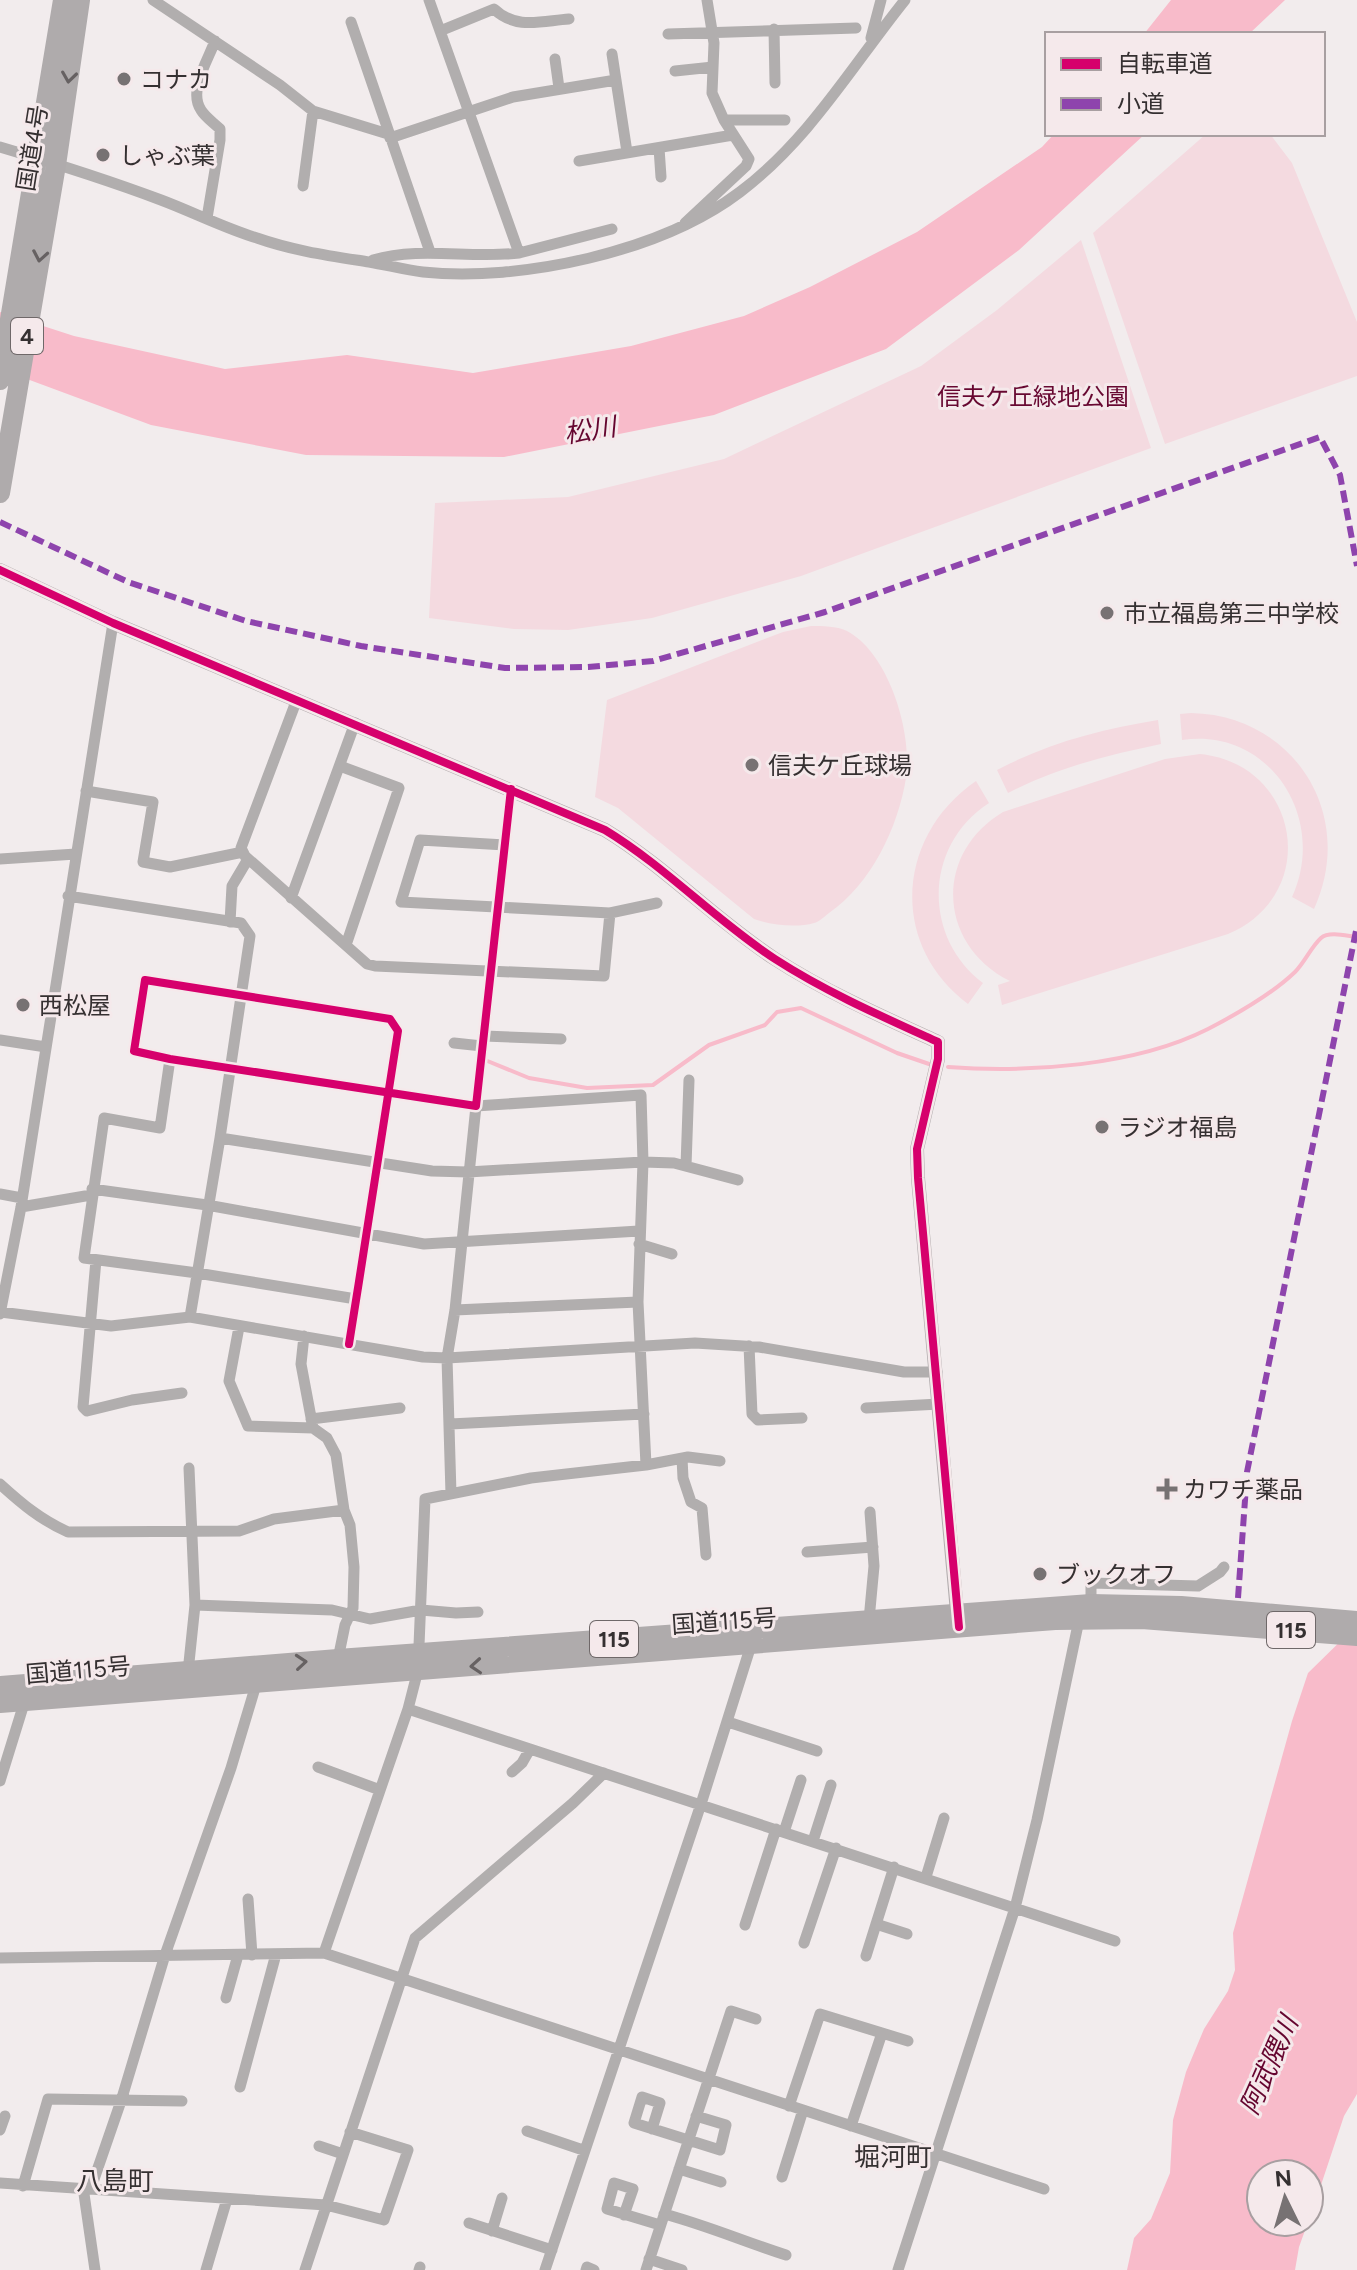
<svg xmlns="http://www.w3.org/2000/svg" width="1357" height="2270" viewBox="0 0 1357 2270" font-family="Figtree,'Noto Sans JP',sans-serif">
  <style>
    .green { fill: #f4dae0 }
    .water { fill: #f8bbca }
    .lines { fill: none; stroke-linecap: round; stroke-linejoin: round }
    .stream { stroke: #f8bbca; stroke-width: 4 }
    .street { stroke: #b1aeae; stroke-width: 11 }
    .secondary { stroke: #b1acad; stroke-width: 14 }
    .highway { stroke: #afabac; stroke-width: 20 }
    .quiet { stroke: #8e44ad; stroke-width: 6; stroke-dasharray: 12 6; stroke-linecap: butt }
    .cycleway-casing { stroke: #f5e9eb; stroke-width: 13 }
    .cycleway { stroke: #d6006c; stroke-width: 8 }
    .oneway { stroke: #666162 }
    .poi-dot { fill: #777273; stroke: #f5e9eb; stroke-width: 3 }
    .labels { text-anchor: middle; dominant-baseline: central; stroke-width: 6; stroke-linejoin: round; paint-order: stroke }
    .shield { fill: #f5e9eb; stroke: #6f6869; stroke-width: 2 }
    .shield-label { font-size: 22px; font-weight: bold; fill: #353031 }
    .poi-label { font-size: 24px; fill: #353031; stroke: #f5e9eb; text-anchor: start }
    .street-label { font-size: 24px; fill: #353031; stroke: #f5e9eb }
    .park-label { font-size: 24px; fill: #670831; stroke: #f5e9eb }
    .water-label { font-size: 26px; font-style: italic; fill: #65052f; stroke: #f5e9eb }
    .neighbourhood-label { font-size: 26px; fill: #353031; stroke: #f5e9eb }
  </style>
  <rect width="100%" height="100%" fill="#f2eced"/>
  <path class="green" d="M1206,134H1270L1292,163L1357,322V376L1165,444L1093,233Z
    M1081,240L1151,448L801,576L652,618L568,630L514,629L429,618L435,503L568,497L724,459L921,366L997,310Z
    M811,626C823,626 836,626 847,631C889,653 913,734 906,778C898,828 871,884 829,913C825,916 819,922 814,923C797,928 770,925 754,919L618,808L595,797L607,700L783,632Z
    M1191,713C1294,715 1357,815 1314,909L1292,897C1328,819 1270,727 1182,740L1180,714Z
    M1158,720L1161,744C1108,755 1056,768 1008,793L997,770C1048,743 1102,729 1158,720Z
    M1200,754C1300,764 1322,894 1228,934L1002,1005L998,985L1010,981C938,945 933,854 1003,812L1165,759Z
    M976,781L989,803C924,845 922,937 983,983L968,1004C889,945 896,836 976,781Z"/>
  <path class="water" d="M1171,0H1285L1249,34H1144Z
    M1054,134H1145L1019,250L886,349L714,415L504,457L306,455L151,425L0,369V312L74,336L225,369L347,355L473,373L631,346L744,316L810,287L917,232L1042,147Z
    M1357,1625V2094L1344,2116L1309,2221V2174H1261V2222H1308L1299,2247L1295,2270H1127L1134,2238L1151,2219L1170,2173L1173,2120L1186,2072L1204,2029L1228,1991L1235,1970L1233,1933L1292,1721L1308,1673Z"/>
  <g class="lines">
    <path class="stream" d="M485,1060L529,1078L587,1088L653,1085L709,1045L765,1025L777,1012L801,1008L897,1053L932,1065
      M948,1067C1028,1073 1135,1066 1208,1029C1237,1014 1271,995 1295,972C1305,962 1311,947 1321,938C1329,931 1347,936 1357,937"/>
    <path class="street" d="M153,0L280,85L313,111L388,134
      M351,22L430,252
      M774,29L775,83
      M440,31L494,9C516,30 541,21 569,19
      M668,34L856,28
      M871,38L881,0
      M612,54L627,152
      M555,59L559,88
      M675,71L713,67
      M724,120H785
      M390,138L513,97L616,80
      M0,147C54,163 108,180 161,200C193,212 224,228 257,238C294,251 331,256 369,262C387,265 405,270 423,272C521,282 661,252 740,192C809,140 852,66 905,0
      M659,148L661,177
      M579,161L733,135
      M303,186L313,111
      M207,218L220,140V129C214,123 205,117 201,110C188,91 208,60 215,41
      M685,223L746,166L749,159L724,120L712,93L714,43L707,0
      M519,253L612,229
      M373,260C421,246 470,259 519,253L429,0
      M297,699L241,848L245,856L367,964L375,966L604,976L610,913
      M340,766L399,788L346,945
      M86,791L153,802L143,862L170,867L243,852
      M505,845L420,840L401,902L610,913L657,903
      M0,859L76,854
      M68,896L241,923L250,936L220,1138L190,1317
      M291,898L355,723
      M230,922L232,886L248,859
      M484,1036L561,1039
      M0,1040L46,1047
      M454,1043L482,1046
      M170,1059L160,1128L104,1118L84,1258L197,1273L356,1299
      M220,1138L432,1171L468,1172L643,1162L674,1163L738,1180
      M686,1166L689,1080
      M92,1189L207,1205L424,1244L639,1231
      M0,1194L22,1198
      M21,1207L91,1195
      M639,1244L672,1254
      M96,1260L83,1407L87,1411L132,1400L182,1393
      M455,1310L638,1302
      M0,1312L111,1326L190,1317L423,1357L447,1358L695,1343L759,1347L904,1372H937
      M0,1314L21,1207L113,623
      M239,1327L229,1381L248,1426L313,1428L301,1364L304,1336
      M349,1344C366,1240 381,1136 398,1031L390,1019L145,980L134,1051L170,1059L476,1106L511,789
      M749,1346L752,1414L758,1420L802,1418
      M866,1408L939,1404
      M311,1419L400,1408
      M450,1424L644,1414
      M313,1428L327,1438L336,1455L344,1510L350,1525L354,1567L353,1608L345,1625L338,1659
      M682,1458L683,1478L691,1502L702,1508L706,1555
      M0,1484C22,1504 41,1520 68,1532L239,1531L274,1519L344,1510
      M451,1494L447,1358L455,1310L476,1106L641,1095L643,1162L638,1302L646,1465
      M807,1552L873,1547
      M1091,1604V1583L1198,1586L1220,1572L1224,1567
      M195,1605L332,1610L370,1619L421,1610L456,1613L478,1612
      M869,1620L874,1566L870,1512
      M188,1672L195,1605L189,1468
      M408,1709L1115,1941
      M728,1722L817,1751
      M318,1767L380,1790
      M512,1772L522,1763L530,1749
      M0,1781L26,1697
      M784,1832L801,1780
      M813,1841L831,1785
      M926,1877L944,1818
      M248,1899L252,1955
      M876,1924L907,1934
      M745,1925L776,1829
      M804,1943L836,1848
      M324,1953L408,1709L418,1670L425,1499L531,1478L646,1465L688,1457L720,1461
      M866,1956L894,1867
      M0,1958L324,1953L1044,2189
      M226,1998L238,1955
      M240,2087L276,1954
      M789,2106L820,2014L908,2041
      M851,2126L882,2033
      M652,2129L660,2103L642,2097L634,2123C662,2132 691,2141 720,2150L726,2125L696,2116
      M0,2130L5,2116
      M527,2131L583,2150
      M319,2146L343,2154
      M679,2169L721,2182
      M782,2177L803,2110
      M0,2183L326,2205L384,2220L408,2150L350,2132
      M23,2186L48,2099L182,2101
      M83,2187L95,2270
      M91,2188L121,2101L165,1955L231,1768L258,1678
      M664,2214C706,2225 745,2242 786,2255
      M624,2215L633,2189L614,2183L607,2209L660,2225
      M469,2223L552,2250
      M492,2231L502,2198
      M649,2259L682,2270
      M206,2270L227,2199
      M305,2270L415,1938L573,1803L604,1773
      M419,2270L420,2267
      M545,2270L701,1804L752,1642
      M586,2270L587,2267L594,2270
      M646,2270L731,2011L756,2019
      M898,2270L1015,1908L1037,1820L1079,1620"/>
    <path class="secondary" d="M0,570L113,623L605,830C666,867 715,920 775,959C826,992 883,1017 938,1042V1059L917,1149L918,1178L958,1623"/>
    <path class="highway" d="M0,380L63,0
      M0,493L56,165L80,0
      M0,1686L338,1659L1091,1604L1181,1606L1357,1621
      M0,1703L1055,1620L1142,1619L1357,1636"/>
    <path class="quiet" d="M0,522L128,582L246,621L361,646L505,668L588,667L653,661L825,612L1320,437L1340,475L1357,566
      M1238,1598L1247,1472L1357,926"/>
    <defs>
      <path id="cycleway" d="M0,570L113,623L605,830C666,867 715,920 775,959C826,992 883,1017 938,1042V1059L917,1149L918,1178L959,1627
        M349,1344C366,1240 381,1136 398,1031L390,1019L145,980L134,1051L170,1059L476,1106L511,789"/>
    </defs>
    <use href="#cycleway" class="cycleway-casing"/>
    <use href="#cycleway" class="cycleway"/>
  </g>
  <defs><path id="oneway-chevron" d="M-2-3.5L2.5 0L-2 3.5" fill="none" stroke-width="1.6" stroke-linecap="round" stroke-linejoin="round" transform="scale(2)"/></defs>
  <g class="oneway">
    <use href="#oneway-chevron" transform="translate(69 77) rotate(98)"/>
    <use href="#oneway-chevron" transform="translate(40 256) rotate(100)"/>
    <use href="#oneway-chevron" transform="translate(301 1662) rotate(-5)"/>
    <use href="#oneway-chevron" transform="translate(476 1666) rotate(176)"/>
  </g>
  <g class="poi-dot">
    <circle cx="124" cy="79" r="8"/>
    <circle cx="103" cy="155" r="8"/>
    <circle cx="1107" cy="613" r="8"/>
    <circle cx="752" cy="765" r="8"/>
    <circle cx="23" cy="1005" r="8"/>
    <circle cx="1102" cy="1127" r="8"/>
    <path d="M1163 1477h8v8h8v8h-8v8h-8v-8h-8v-8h8z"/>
    <circle cx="1040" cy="1574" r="8"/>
  </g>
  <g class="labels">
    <g class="shield">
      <rect x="11" y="318" width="32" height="36" rx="6"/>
      <rect x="1267" y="1612" width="48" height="36" rx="6"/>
      <rect x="590" y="1621" width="48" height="36" rx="6"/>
    </g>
    <g class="shield-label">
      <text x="27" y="336">4</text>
      <text x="1291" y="1630">115</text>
      <text x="614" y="1639">115</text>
    </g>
    <g class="poi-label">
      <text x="140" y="79">コナカ</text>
      <text x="119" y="155">しゃぶ葉</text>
      <text x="1123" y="613">市立福島第三中学校</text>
      <text x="768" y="765">信夫ケ丘球場</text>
      <text x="39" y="1005">西松屋</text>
      <text x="1118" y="1127">ラジオ福島</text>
      <text x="1183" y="1489">カワチ薬品</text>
      <text x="1056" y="1574">ブックオフ</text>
    </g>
    <g class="street-label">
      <text transform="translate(32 148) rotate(-81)">国道4号</text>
      <text transform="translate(724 1621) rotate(-4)">国道115号</text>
      <text transform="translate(78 1670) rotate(-5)">国道115号</text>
    </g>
    <g class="park-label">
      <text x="1033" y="396">信夫ケ丘緑地公園</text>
    </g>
    <g class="water-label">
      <text transform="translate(590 430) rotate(-9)">松川</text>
      <text transform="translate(1269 2065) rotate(-66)">阿武隈川</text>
    </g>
    <g class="neighbourhood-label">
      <text x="893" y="2157">堀河町</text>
      <text x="115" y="2181">八島町</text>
    </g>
  </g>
  <rect x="1045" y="32" width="280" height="104" fill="#f5e9eb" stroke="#a89fa1" stroke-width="2"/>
  <rect x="1061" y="58" width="40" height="12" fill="#d6006c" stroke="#a89fa1" stroke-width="2"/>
  <text x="1117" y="72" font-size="24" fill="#353031">自転車道</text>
  <rect x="1061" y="98" width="40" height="12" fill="#8e44ad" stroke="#a89fa1" stroke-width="2"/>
  <text x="1117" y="112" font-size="24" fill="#353031">小道</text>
  <g transform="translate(1285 2198) rotate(355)"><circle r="38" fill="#f5e9eb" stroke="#a89fa1" stroke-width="2"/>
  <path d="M0-6L14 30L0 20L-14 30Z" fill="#777273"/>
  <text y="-12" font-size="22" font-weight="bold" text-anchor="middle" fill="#353031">N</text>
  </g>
</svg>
